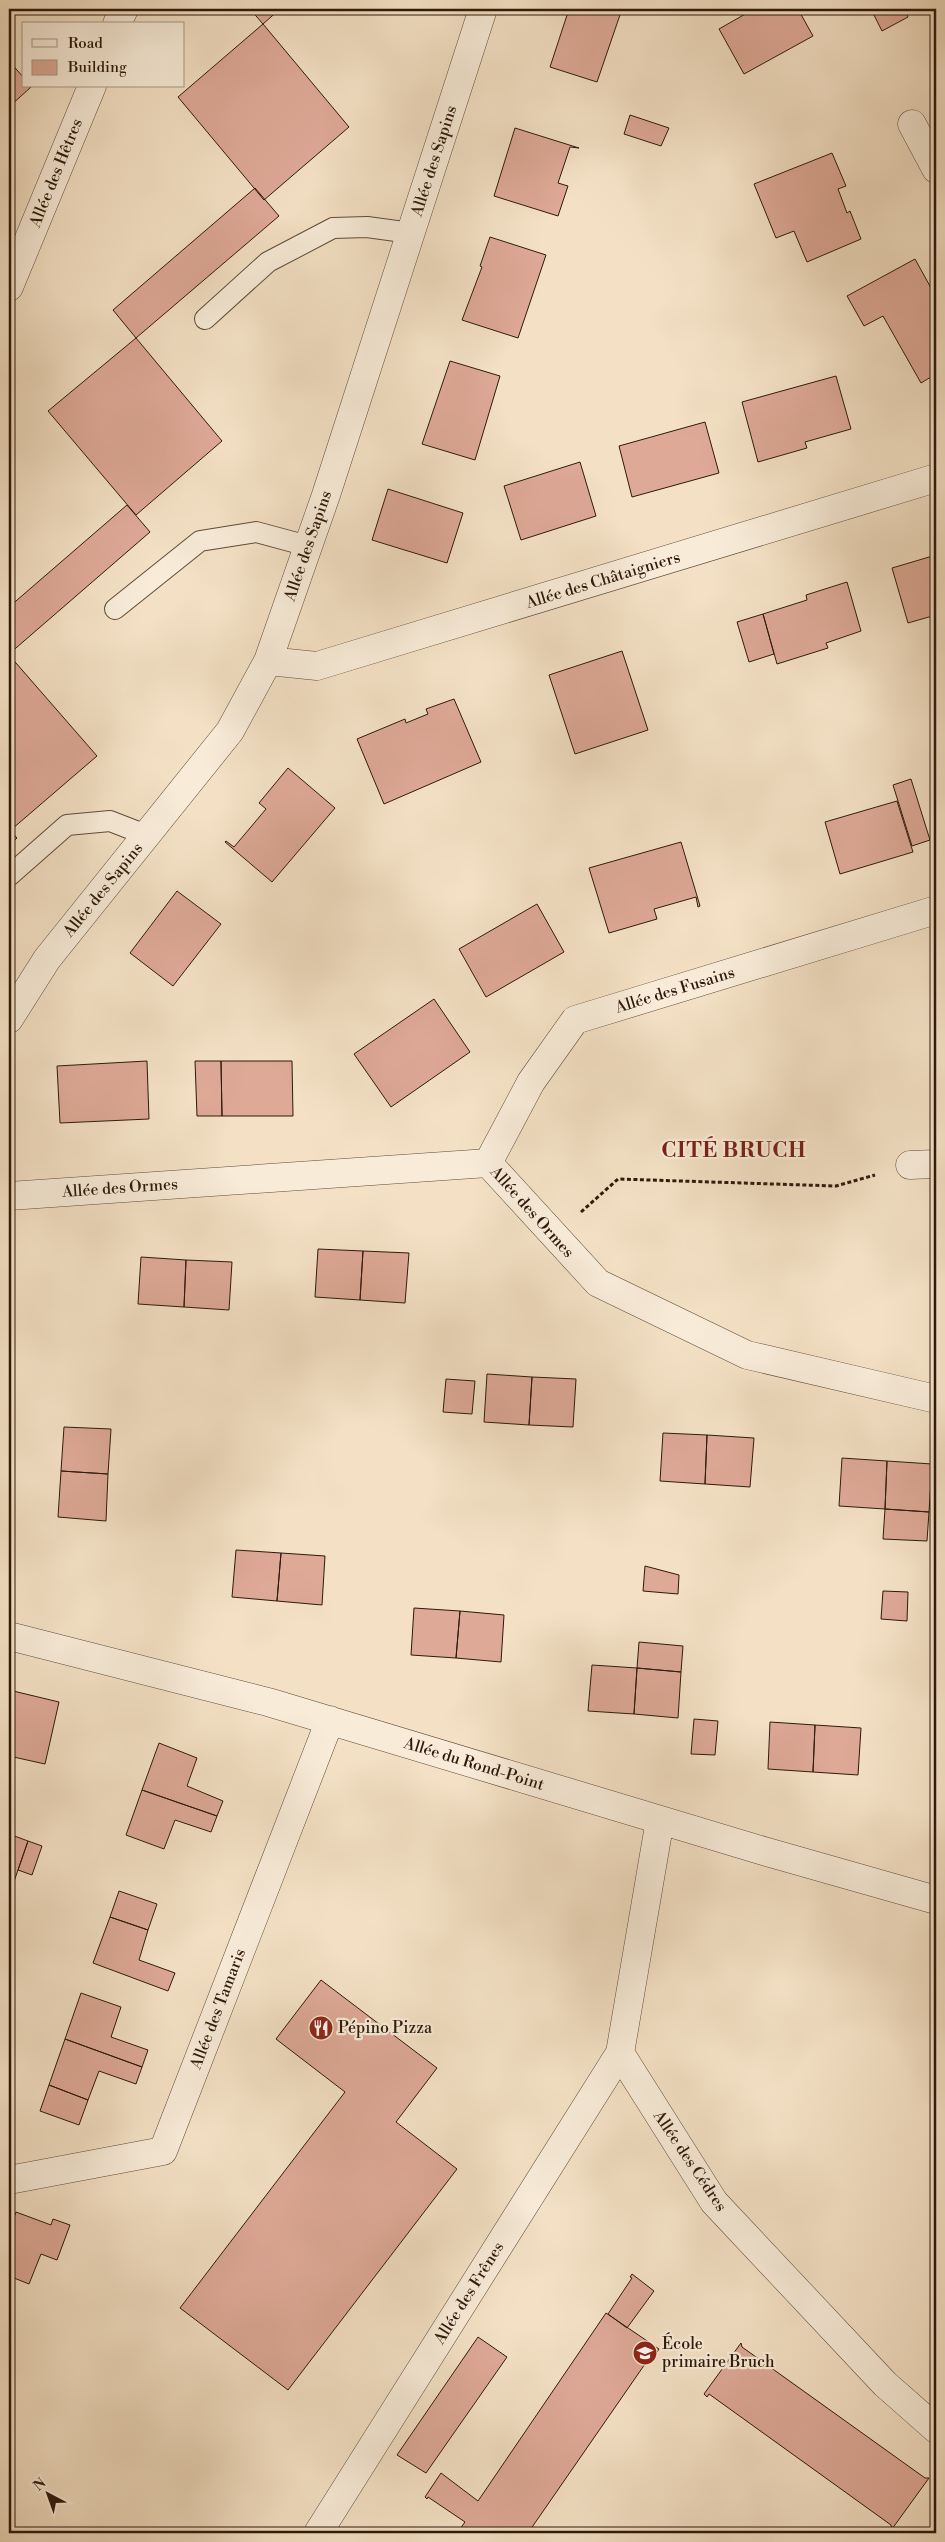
<svg xmlns="http://www.w3.org/2000/svg" width="945" height="2542" viewBox="0 0 945 2542" font-family="'Libre Bodoni',serif">
  <style>
    .building { fill: #dea997; stroke: #2e190c }
    .lines { fill: none; stroke-linecap: round; stroke-linejoin: round }
    .lane-casing { stroke: #604b3a; stroke-width: 22 }
    .street-casing { stroke: #604b3a; stroke-width: 29 }
    .path { stroke: #2e190c; stroke-width: 3; stroke-dasharray: 4 2.5; stroke-linecap: butt }
    .lane { stroke: #f8ecd9; stroke-width: 20 }
    .street { stroke: #f8ecd9; stroke-width: 28 }
    .labels { text-anchor: middle; dominant-baseline: central; stroke-width: 4.5; stroke-linejoin: round; paint-order: stroke }
    .street-label { font-size: 16px; fill: #2e190c; stroke: #f8ecd9 }
    .poi-label { font-size: 16px; fill: #2e190c; stroke: #f8ecd9; text-anchor: start }
    .district-label { font-size: 21px; font-weight: bold; letter-spacing: 1px; fill: #7a1f14; stroke: #f8ecd9 }
  </style>
  <rect width="100%" height="100%" fill="#f4e1c5"/>
  <filter id="stains"><feTurbulence type="fractalNoise" baseFrequency=".004" numOctaves="4"/><feColorMatrix values="0 0 0 0 .2 0 0 0 0 .09 0 0 0 0 .02 0 0 0 .5 -.17"/></filter>
  <radialGradient id="worn" r=".72"><stop offset=".6" stop-color="#630" stop-opacity="0"/><stop offset="1" stop-color="#630" stop-opacity=".3"/></radialGradient>
  <path class="building" d="M250,9H280L263,24Z
    M569,9H622L597,82L550,67Z
    M754,9H798L813,36L744,74L719,29Z
    M871,9H911L906,12L908,17L882,31Z
    M263,24L349,127L264,200L178,97Z
    M9,61L24,78V86L31,87L9,107Z
    M630,115L669,128L661,146L624,134Z
    M515,128L579,148L570,147L558,183L568,186L558,216L494,196Z
    M832,153L846,186L838,189L847,213L850,211L861,239L807,262L794,231L776,238L754,184Z
    M255,188L279,216L136,338L113,310Z
    M490,237L546,255L518,338L462,320L482,267L480,266Z
    M915,259L936,297V374L921,383L883,316L864,326L847,296Z
    M136,338L222,441L136,515L48,411Z
    M450,361L500,376L475,460L422,444Z
    M836,376L851,429L805,442L807,448L758,462L742,402Z
    M705,422L719,473L632,497L619,446Z
    M580,462L596,516L521,540L504,486Z
    M388,489L463,513L447,563L372,540Z
    M127,505L150,532L9,654V607Z
    M936,555V615L908,623L892,568Z
    M847,582L861,631L826,643L828,648L777,664L763,614L807,600L806,595Z
    M763,614L774,654L749,662L737,622Z
    M622,651L648,730L575,754L549,675Z
    M9,655L97,756L12,829L9,826Z
    M454,699L481,762L384,804L357,739L405,719L406,723L428,714L426,709Z
    M288,768L335,808L272,882L225,842L226,841L234,847L266,809L259,803Z
    M911,779L930,840L912,846L893,785Z
    M897,801L913,852L840,874L825,822Z
    M9,829L17,838L9,845Z
    M681,842L700,906L698,907L696,897L654,909L657,919L609,933L589,868Z
    M177,891L221,924L173,986L130,953Z
    M537,904L564,952L486,997L459,949Z
    M434,999L470,1052L391,1107L354,1054Z
    M147,1061L149,1119L60,1123L57,1066Z
    M195,1061H221L222,1116H197Z
    M221,1061H292L293,1116H222Z
    M318,1249L363,1251L360,1300L315,1297Z
    M363,1251L409,1253L405,1303L360,1300Z
    M141,1257L186,1260L184,1307L138,1304Z
    M186,1260L232,1262L229,1310L184,1307Z
    M487,1374L532,1377L529,1425L484,1422Z
    M532,1377L576,1379L573,1427L529,1425Z
    M446,1379L475,1381L472,1414L443,1412Z
    M64,1427L111,1429L108,1474L61,1471Z
    M663,1433L707,1435L705,1484L660,1481Z
    M707,1435L754,1438L750,1487L705,1484Z
    M842,1458L887,1461L885,1509L839,1506Z
    M887,1461L932,1464L929,1512L885,1509Z
    M61,1471L108,1474L106,1521L58,1517Z
    M885,1509L929,1512L927,1541L883,1539Z
    M236,1550L281,1553L277,1601L232,1597Z
    M281,1553L325,1556L322,1605L277,1601Z
    M645,1566L679,1575L678,1594L643,1591Z
    M883,1591L908,1592L907,1621L881,1619Z
    M414,1608L460,1611L456,1658L411,1655Z
    M460,1611L504,1615L501,1662L456,1658Z
    M639,1642L683,1646L681,1672L637,1668Z
    M592,1665L637,1668L634,1714L588,1711Z
    M637,1668L681,1672L678,1718L634,1714Z
    M9,1690L59,1702L45,1764L9,1756Z
    M694,1719L718,1721L715,1755L691,1754Z
    M770,1722L815,1725L813,1772L768,1769Z
    M815,1725L861,1728L858,1775L813,1772Z
    M159,1743L197,1758L187,1786L223,1801L217,1816L142,1790Z
    M142,1790L217,1816L211,1832L175,1820L164,1849L126,1835Z
    M9,1834L28,1841L9,1896Z
    M28,1841L42,1846L32,1875L18,1870Z
    M119,1891L157,1904L148,1930L110,1917Z
    M110,1917L148,1930L139,1960L175,1973L168,1991L93,1963Z
    M321,1980L437,2068L396,2122L457,2169L288,2390L180,2308L345,2092L276,2039Z
    M81,1993L121,2007L111,2037L148,2050L142,2067L65,2039Z
    M65,2039L142,2067L136,2084L99,2071L88,2100L49,2085Z
    M49,2085L88,2100L79,2125L40,2111Z
    M16,2212L51,2225L53,2219L70,2225L57,2260L41,2254L29,2284L9,2276V2231Z
    M632,2274L654,2291L627,2328L608,2314L632,2278L630,2277Z
    M606,2313L659,2349L657,2352L654,2351L528,2533H457L465,2522L428,2497L427,2499L425,2497L441,2473L478,2501Z
    M478,2337L507,2357L426,2473L397,2455Z
    M741,2343L742,2347L925,2478H929L892,2529L891,2525L709,2394L707,2397L704,2394Z"/>
  <g class="lines">
    <defs>
      <path id="lane" d="M205,319L268,262L333,228L367,227L411,233
        M115,609L200,541L256,532L308,546
        M9,876L67,825L110,821L146,835"/>
      <path id="street" d="M117,24L124,9
        M912,124L936,169
        M9,287L92,86
        M268,661L317,666L936,478
        M9,1019L47,959L230,731L268,661L326,495L483,9
        M488,1163L531,1082L575,1020L936,910
        M910,1165L936,1164
        M9,1196L488,1163L598,1283L747,1355L936,1399
        M9,1636L268,1702L767,1852L936,1900
        M660,1820L620,2053L714,2202L885,2384L936,2429
        M9,2180L163,2151L330,1720
        M318,2533L620,2053"/>
    </defs>
    <use href="#lane" class="lane-casing"/>
    <use href="#street" class="street-casing"/>
    <path class="path" d="M581,1212L618,1179L836,1186L875,1175"/>
    <use href="#lane" class="lane"/>
    <use href="#street" class="street"/>
  </g>
  <defs>
    <symbol id="restaurant-disc" viewBox="-11 -11 22 22"><circle r="9.5" fill="#8f2418" stroke="#f8ecd9"/><path d="M-5-6h1v4h1v-4h1v4h1v-4h1v5L-1.5 .5V6h-2V.5L-5-1ZM5-6V6H3V1.5H1.5Q1.5-4 5-6Z" fill="#fff"/></symbol>
    <symbol id="school-disc" viewBox="-11 -11 22 22"><circle r="9.5" fill="#8f2418" stroke="#f8ecd9"/><path d="M0-5L7-2L0 1L-7-2ZM-4 1L0 2.5L4 1V4Q0 6-4 4Z" fill="#fff"/></symbol>
  </defs>
  <g fill-rule="evenodd">
    <use href="#restaurant-disc" x="307" y="2014" width="28" height="28"/>
    <use href="#school-disc" x="631" y="2339" width="28" height="28"/>
  </g>
  <g class="labels">
    <g class="street-label">
      <text transform="translate(434 161) rotate(-72)">Allée des Sapins</text>
      <text transform="translate(56 173) rotate(-68)">Allée des Hêtres</text>
      <text transform="translate(308 546) rotate(-71)">Allée des Sapins</text>
      <text transform="translate(603 580) rotate(-17)">Allée des Châtaigniers</text>
      <text transform="translate(103 890) rotate(-51)">Allée des Sapins</text>
      <text transform="translate(675 990) rotate(-17)">Allée des Fusains</text>
      <text transform="translate(120 1188) rotate(-4)">Allée des Ormes</text>
      <text transform="translate(532 1212) rotate(48)">Allée des Ormes</text>
      <text transform="translate(474 1764) rotate(17)">Allée du Rond-Point</text>
      <text transform="translate(218 2009) rotate(-69)">Allée des Tamaris</text>
      <text transform="translate(690 2161) rotate(56)">Allée des Cédres</text>
      <text transform="translate(469 2293) rotate(-58)">Allée des Frênes</text>
    </g>
    <g class="poi-label">
      <text x="338" y="2028">Pépino Pizza</text>
      <text x="662" y="2344">École<tspan x="662" dy="18">primaire Bruch</tspan></text>
    </g>
    <g class="district-label">
      <text x="734" y="1151">CITÉ BRUCH</text>
    </g>
  </g>
  <rect width="945" height="2542" fill="none" stroke="#f4e1c5" stroke-width="30"/>
  <rect x="10" y="10" width="925" height="2522" fill="none" stroke="#2e190c" stroke-width="2.5"/>
  <rect x="15" y="15" width="915" height="2512" fill="none" stroke="#2e190c"/>
  <rect x="22" y="22" width="162" height="65" fill="#f8ecd9" stroke="#a79887"/>
  <rect x="32" y="39" width="25" height="8" fill="#f8ecd9" stroke="#a79887"/>
  <text x="68" y="48" font-size="15" fill="#2e190c">Road</text>
  <rect x="32" y="60" width="25" height="15" fill="#dea997" stroke="#a79887"/>
  <text x="68" y="72" font-size="15" fill="#2e190c">Building</text>
  <g transform="translate(48 2494) rotate(319)" stroke="#f8ecd9" stroke-width="4" paint-order="stroke">
  <path d="M0-4L9 19L0 12L-9 19Z" fill="#2e190c"/>
  <text y="-8" font-size="14" font-weight="bold" text-anchor="middle" fill="#2e190c">N</text>
  </g>
  <rect width="100%" height="100%" filter="url(#stains)"/>
  <rect width="100%" height="100%" fill="url(#worn)"/>
</svg>
